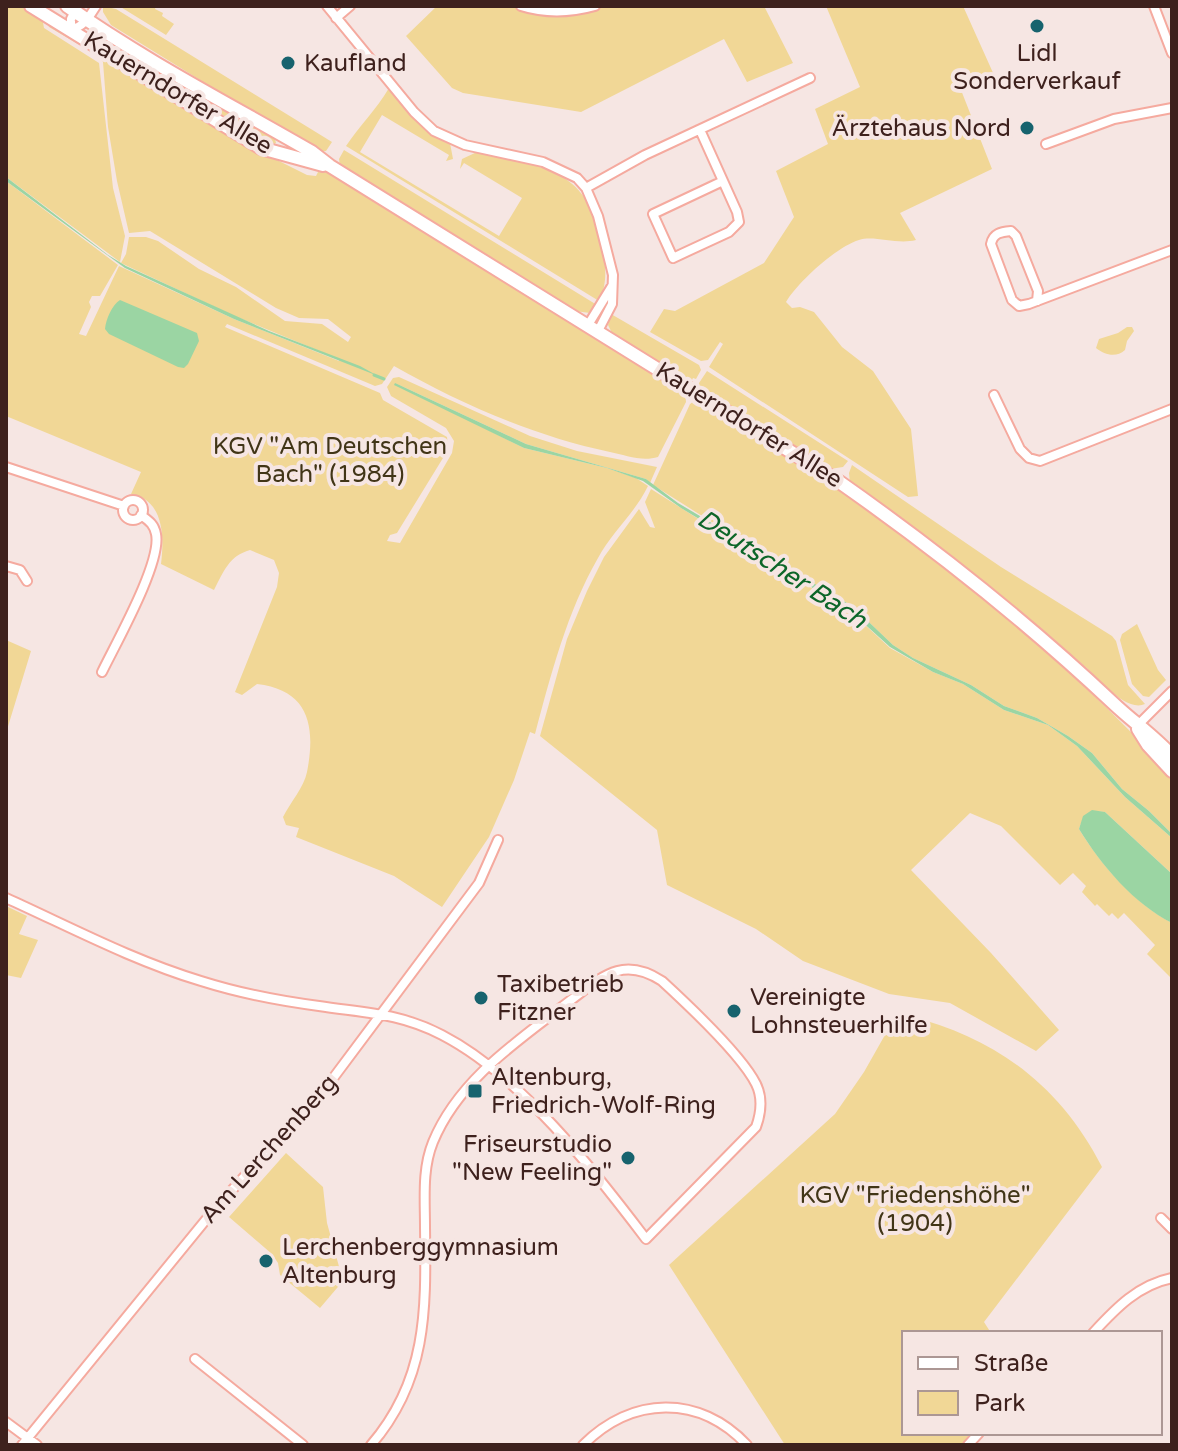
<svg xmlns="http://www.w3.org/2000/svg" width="1178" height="1451" viewBox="0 0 1178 1451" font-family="'Varela Round',sans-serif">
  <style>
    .green { fill: #f1d796 }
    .water { fill: #9bd5a3 }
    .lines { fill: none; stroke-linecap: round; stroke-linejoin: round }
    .stream { stroke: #9bd5a3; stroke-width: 3 }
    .minor-casing { stroke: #f5aa9f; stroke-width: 12 }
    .primary-casing { stroke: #f5aa9f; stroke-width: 16 }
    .minor { stroke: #fff; stroke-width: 8 }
    .primary { stroke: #fff; stroke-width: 12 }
    .poi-dot { fill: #17636e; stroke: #f6e6e3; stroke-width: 3 }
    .labels { text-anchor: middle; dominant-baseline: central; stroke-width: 8; stroke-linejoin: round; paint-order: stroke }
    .poi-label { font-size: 24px; fill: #3e211d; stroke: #f6e6e3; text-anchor: start }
    .street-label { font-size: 24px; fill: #3e211d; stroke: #f6e6e3 }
    .park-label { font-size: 24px; fill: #413517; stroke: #f6e6e3 }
    .water-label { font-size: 26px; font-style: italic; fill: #0d6629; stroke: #f6e6e3 }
  </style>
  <rect width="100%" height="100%" fill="#f6e6e3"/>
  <path class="green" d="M6,6H23L42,17L44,28L99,63L113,188L125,236L120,262L6,177Z
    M103,6L116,9L332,142L326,151L317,152L111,25L103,12Z
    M119,6H156L155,9L163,13L162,16L174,24L166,35Z
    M437,6H764L793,63L747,82L724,39L581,112L463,93L452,88L406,36Z
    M826,6H963L994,75L961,90L992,169L900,213L916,240C897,245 874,235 859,240C836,247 798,282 786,302L792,308L800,307L814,312L842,347L873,371L911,429L918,496L908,497L709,367L723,344L720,342L708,360L701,361L650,332L664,309L675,311L764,263L794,217L776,171L828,144L815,109L860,87Z
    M46,20L269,156L307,175L316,176L320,168L325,170L685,391L686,402L658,457C642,462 625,455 610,452C534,436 461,404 394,366L382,384L375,386L227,324L225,327L380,393L383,400L447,437L448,446L443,458L397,533L390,535L387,541L400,543L452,453L454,441L446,428L391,396L387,387L393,378L399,377L530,436L577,451L657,467L650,483L646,479L526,444L395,383L524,448L607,468L636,478L648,486C635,513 612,532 598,558C567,612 551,674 535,734L530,732L514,780L489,837L442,907L394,876L296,837L299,828L286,825L283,817C290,803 304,787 307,772C316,726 309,690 257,684L242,695L235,692L277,587L279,573L274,560L250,550C229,556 224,571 214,590L161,564C164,539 165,500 131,494L141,472L6,416V181L118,265L100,296H92L89,302L91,307L79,334L86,336L119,266L234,319L339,361V359L232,315L121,263L126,254L129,237H146L158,241L199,269L236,287L285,321L322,324L348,342L351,337L328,319L299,318L276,308L150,231L129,233L117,181L108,127L103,62L100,57L49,27Z
    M98,36L204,101L231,113L275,139L276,143L272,145L99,40Z
    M389,88C408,110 423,133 450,143L453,159L446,161L449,155L382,115L360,152L499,236L522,198L464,163L460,169L462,159L477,152C540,168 586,165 601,241C605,262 609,281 599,301L346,146C360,125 376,110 389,88Z
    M344,150L597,305L590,313L575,311L340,166L339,159Z
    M611,314L699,365L701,370L696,379L693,378L691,382L612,333L608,325Z
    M1127,327H1132L1134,331L1127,341L1125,350C1116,358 1105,355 1096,348L1099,339L1118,333Z
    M707,371L848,461L843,467L830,469L697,386Z
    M697,399C741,426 788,453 831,483C955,568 1070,665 1172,775V834L1149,811L1122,789L1092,753L1068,736L1037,718L1004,706L971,685L913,658L893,645L852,606L783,567L653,485L690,404Z
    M852,465L1001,567L1112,636L1116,641L1128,685L1145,704C1125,713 1097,676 1082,664C1006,602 931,538 850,483L849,473Z
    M651,489L757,556L849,610L890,648L933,672L963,684L1004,710L1048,725L1077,746L1125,797L1172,838V874L1105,812C1089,810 1084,813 1079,829C1101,865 1134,903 1172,923V979L1147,954L1155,945L1124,913L1118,919L1112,913L1109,916L1097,904L1095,906L1082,892L1086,886L1073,873L1060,885L1001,826L970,813L911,870L991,953L1059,1030L1036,1051L950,1003L889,994L803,961L756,929L667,885L657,830L540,736L567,639L587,591L604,557L639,509L650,527L655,528L645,502Z
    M1137,624L1158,670L1166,680L1149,697L1143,696L1132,684L1120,640L1122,634Z
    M6,640L31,651L6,733Z
    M6,906L27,916L19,934L38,940L21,978L6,975Z
    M901,1014C992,1035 1059,1083 1102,1167L984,1322L991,1333H904V1433H974L963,1445H785L669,1265L835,1114L864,1072L894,1019Z
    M286,1153L323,1187L327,1223L343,1281L320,1308L280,1275L278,1263L272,1254L229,1217Z"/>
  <path class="water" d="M6,177L108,255L126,266L269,331L360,366L378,376L234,319L125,268L6,181Z
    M120,300L197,333L199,341L188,364L184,368L178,367L109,334L105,329C106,319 112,305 120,300Z
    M395,383L526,444L646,479L678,503L852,606L893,645L913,658L971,685L1004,706L1037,718L1068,736L1092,753L1122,789L1149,811L1172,834V838L1125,797L1077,746L1048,725L1004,710L963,684L933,672L890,647L849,610L681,508L643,481L607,468L524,448L394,385Z
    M1092,810L1105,812L1172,874V923C1134,904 1101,865 1079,829L1083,816Z"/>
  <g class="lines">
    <path class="stream" d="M374,375L384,379"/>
    <defs>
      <path id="minor" d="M78,6L71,19V29C84,27 89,17 96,6
        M327,6L414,112L434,131L465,145L543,162L577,178L586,188L598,216L613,275L612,304L598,331
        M521,6C546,14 570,13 595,6
        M1154,6L1172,53
        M336,18L350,6
        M700,130L737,212L739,222L729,232L673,258L653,214L723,181
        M1046,144L1114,119L1172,108
        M586,188L645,155L810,78
        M1037,301L1038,291L1016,236L1011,231C1001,232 993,233 991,244L1012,300L1019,306L1029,304L1172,250
        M588,325L612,286
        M994,395L1020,449L1029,458L1040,461L1172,409
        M6,467L124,506
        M123 510a10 10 0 1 1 20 0a10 10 0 1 1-20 0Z
        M6,566L20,570L27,581
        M102,672C116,643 162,562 156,534C154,524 149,521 141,515
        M1137,726L1172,691
        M6,898C70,927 134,961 201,981C239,993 280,1001 319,1006C365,1013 400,1013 442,1035C521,1076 593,1169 646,1239L756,1127C761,1113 763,1098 756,1084C742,1056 687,1004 662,981C623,956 603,976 571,1000C519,1040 459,1079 433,1142C422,1169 425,1198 425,1227C426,1308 428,1379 371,1445
        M1161,1218L1172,1229
        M1093,1333C1116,1308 1138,1285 1172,1278
        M195,1359L303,1445
        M6,1422L37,1445
        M22,1445L213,1211L331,1081L479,883L498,840
        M583,1445C632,1396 699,1394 747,1445
        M968,1445L979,1433"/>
      <path id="primary" d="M31,6L261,148L323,165
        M67,6C145,61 229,104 312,152L330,166L838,481C935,549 1027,622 1113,703C1133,722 1154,736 1172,756
        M1138,729L1148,745L1172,771"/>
    </defs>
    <use href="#minor" class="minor-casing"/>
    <use href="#primary" class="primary-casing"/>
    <use href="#minor" class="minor"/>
    <use href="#primary" class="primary"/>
  </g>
  <g class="poi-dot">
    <circle cx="1037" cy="26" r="8"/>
    <circle cx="288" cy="63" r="8"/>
    <circle cx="1027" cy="128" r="8"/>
    <circle cx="481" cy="998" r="8"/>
    <circle cx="734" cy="1011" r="8"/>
    <rect x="467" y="1083" width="16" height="16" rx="4"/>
    <circle cx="628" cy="1158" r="8"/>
    <circle cx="266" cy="1261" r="8"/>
  </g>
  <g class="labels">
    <g class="poi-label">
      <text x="1037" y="53" text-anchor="middle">Lidl<tspan x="1037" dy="28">Sonderverkauf</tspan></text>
      <text x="304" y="63">Kaufland</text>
      <text x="1011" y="128" text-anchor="end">Ärztehaus Nord</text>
      <text x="497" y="984">Taxibetrieb<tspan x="497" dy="28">Fitzner</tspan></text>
      <text x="750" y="997">Vereinigte<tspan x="750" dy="28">Lohnsteuerhilfe</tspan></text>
      <text x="491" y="1077">Altenburg,<tspan x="491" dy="28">Friedrich-Wolf-Ring</tspan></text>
      <text x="612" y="1144" text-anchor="end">Friseurstudio<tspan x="612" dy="28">"New Feeling"</tspan></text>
      <text x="282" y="1247">Lerchenberggymnasium<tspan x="282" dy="28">Altenburg</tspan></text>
    </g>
    <g class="street-label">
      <text transform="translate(178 93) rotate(31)">Kauerndorfer Allee</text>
      <text transform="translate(749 425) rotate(32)">Kauerndorfer Allee</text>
      <text transform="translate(269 1149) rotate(-48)">Am Lerchenberg</text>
    </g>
    <g class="park-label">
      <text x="330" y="446">KGV "Am Deutschen<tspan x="330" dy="28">Bach" (1984)</tspan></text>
      <text x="915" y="1195">KGV "Friedenshöhe"<tspan x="915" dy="28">(1904)</tspan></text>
    </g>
    <g class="water-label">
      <text transform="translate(782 569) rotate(33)">Deutscher Bach</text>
    </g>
  </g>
  <rect width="1178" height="1451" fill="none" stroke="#3e211d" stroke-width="16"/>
  <rect x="902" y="1331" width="260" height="104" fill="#f6e6e3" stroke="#ac9794" stroke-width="2"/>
  <rect x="918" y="1357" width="40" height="12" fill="#ffffff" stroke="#ac9794" stroke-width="2"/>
  <text x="974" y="1371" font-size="24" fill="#3e211d">Straße</text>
  <rect x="918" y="1391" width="40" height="24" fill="#f1d796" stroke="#ac9794" stroke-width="2"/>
  <text x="974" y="1411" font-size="24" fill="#3e211d">Park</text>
</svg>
